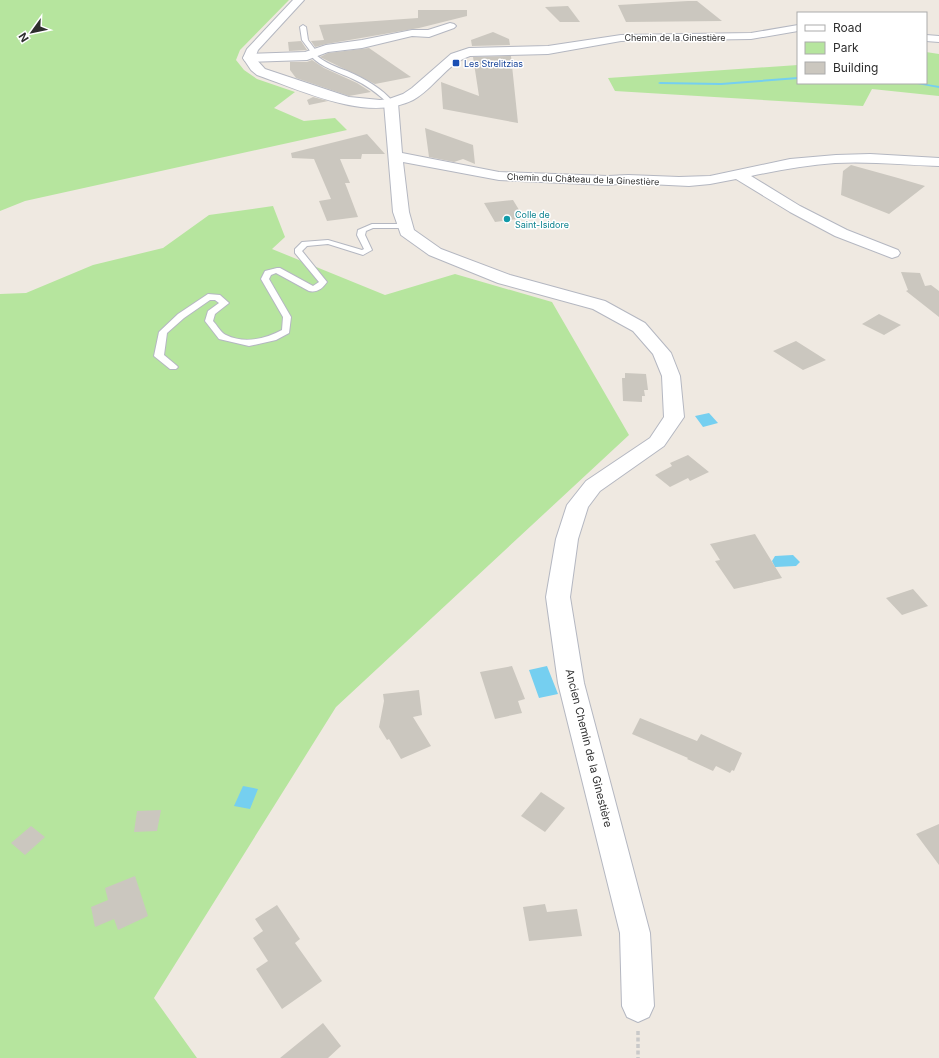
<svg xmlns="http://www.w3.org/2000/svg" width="939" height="1058" viewBox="0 0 939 1058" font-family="Inter,sans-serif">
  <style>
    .green { fill: #b6e59e }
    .water { fill: #75cff0 }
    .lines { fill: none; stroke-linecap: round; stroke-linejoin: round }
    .stream { fill: #75cff0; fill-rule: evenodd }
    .building { fill: #cbc7bf }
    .service-casing { stroke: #b4b7c1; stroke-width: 2 }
    .minor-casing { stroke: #b4b7c1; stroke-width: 2 }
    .tertiary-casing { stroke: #b4b7c1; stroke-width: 2 }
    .path { stroke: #c9c9c9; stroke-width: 3.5; stroke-dasharray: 4 2.5; stroke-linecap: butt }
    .service { fill: #fff; fill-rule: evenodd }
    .minor { fill: #fff; fill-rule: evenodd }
    .tertiary { fill: #fff; fill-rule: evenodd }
    .transit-dot { fill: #1a4fb4; stroke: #fff; stroke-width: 1.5 }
    .culture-dot { fill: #0f9aa8; stroke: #fff; stroke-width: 1.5 }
    .labels { text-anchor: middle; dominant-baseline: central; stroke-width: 3; stroke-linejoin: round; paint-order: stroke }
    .far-street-label { font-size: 9px; fill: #2e2e2e; stroke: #fff }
    .far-transit-label { font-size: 9px; fill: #164399; stroke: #fff; text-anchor: start }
    .far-culture-label { font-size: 9px; fill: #0d838f; stroke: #fff; text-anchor: start }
    .street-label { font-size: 11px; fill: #2e2e2e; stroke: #fff }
  </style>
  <rect width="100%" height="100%" fill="#efe9e1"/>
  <path class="green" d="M0,0H289L240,50L236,60L244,70L257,79L295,92L274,108L304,121L335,118L347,130L25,201L0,211Z
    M926,52L939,54V96L872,89L863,106L615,91L608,78L798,65V83H926Z
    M273,206L285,237L272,249L385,295L455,274L552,302L629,435L336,707L154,998L197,1058H0V294L26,293L93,265L163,248L209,215Z"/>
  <path class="water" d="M709,413L718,423L703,427L695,416Z
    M793,555L800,562L796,566L775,567L772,561L775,556Z
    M547,666L558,694L539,698L529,670Z
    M243,786L258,789L250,809L234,806Z"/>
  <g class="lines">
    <path class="stream" d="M798,77V79L721,85L660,84L658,83L660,82L721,83Z
      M912,83H920L939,86V88Z"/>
  </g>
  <path class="building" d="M688,1H697L722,21L626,22L618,5Z
    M568,6L580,22H560L545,7Z
    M418,10H467V16L419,28L326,44L315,47L311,41L324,40L319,25L418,18Z
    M493,32L509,39L510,45L472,46L471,40Z
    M301,41L307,50L289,51L288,42Z
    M369,48L395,66L411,77L375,84L320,57L328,53Z
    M511,56L518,123L443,109L441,82L479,96L473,57Z
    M312,60L324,68L357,83L371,92L349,96L296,78L290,70V62H307Z
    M313,97L328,101L309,105L307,100Z
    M425,128L473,145L475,164L463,159L454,162L429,157Z
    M367,134L385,154H362L361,159H340L350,183H345L347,188L358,217L327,221L319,201L331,199L314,159L292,158L291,153Z
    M851,165L898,178L925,186L889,214L841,195L843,171Z
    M513,200L524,218L495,222L484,203Z
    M901,272L920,273L925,286L931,285L939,291V317L906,291L908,290Z
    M879,314L901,325L884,335L862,324Z
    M796,341L826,360L803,370L773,351Z
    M625,373L646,374L648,390H644L645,396H642V402L623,401L622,378H625Z
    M688,455L709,472L690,481L688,478L670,487L655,475L672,466L670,463Z
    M755,534L782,578L734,589L715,561L720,560L710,544Z
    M913,589L928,606L902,615L886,598Z
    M512,666L525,699L518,701L522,713L495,719L480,672Z
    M419,690L422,715L413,717L431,746L401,759L389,739L387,740L379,727L384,701L383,694Z
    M640,718L697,741L701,734L742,753L734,771L732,770L730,773L716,766L713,771L687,759L688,758L632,734Z
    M541,792L565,808L545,832L521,816Z
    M161,810L157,831L134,832L137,811Z
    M939,824V865L916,834Z
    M31,826L45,837L25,855L11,843Z
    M135,876L148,916L118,930L114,919L95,927L91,907L108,900L105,888Z
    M545,904L547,912L577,909L582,936L529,941L523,907Z
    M277,905L300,939L295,943L322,981L282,1009L256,969L268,961L253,938L263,931L255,919Z
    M323,1023L341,1046L328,1058H280Z"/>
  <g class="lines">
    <defs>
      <path id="service" d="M303,25L306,27L308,40L317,52L316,55C325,63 336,67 347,71C365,79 382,88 394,103L393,104H389C378,94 367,85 353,79C339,72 321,68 310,55L311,52L302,40L300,27Z
        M372,224H406L410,226L406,228H373L366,231L365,235L372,250L363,255L328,244L307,246L302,251L327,282C323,288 317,293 309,291L276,273L271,275L269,279L291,317L289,333L276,340L249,346L219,339L205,321L208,311L219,303L215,300H210L184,318L167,333L164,355L176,365L178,367L176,369H170L154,356L159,332L178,314L208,294L220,295L229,303L215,314L213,321C217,325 221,333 226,335C244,344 265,339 282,330L283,317L261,279L265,271L277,268H280L313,286L319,282L295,253V249L302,242L328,240L362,250L364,249L357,235L358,230Z"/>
      <path id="minor" d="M450,23L454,24L456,26L454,28L429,37L412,36L362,48L328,52L307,60L249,62L245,61L243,58L245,55L249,54L305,52L326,45L362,40L412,30H428Z
        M391,99L396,100L398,103L402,153L499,172L608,176L628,175L679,177L710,176L790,159L836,155L870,154L939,158V166C905,165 870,161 835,163C807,165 779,170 751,176L800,206L847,230L898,250L900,253L898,256L892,258L835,236L790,212L736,179L710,184L689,186L628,183L608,185L499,180L403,162L409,212L414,230L441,249L510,275L605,301L645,323L671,353L680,376L684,417L664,446L600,491L588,507L578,539L570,597L584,683L650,933L654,1006L649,1017L638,1022L627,1017L622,1006L620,933L558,683L546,597L556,539L567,505L586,481L650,438L664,417L662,376L653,354L633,331L593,309L498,283L429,255L401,235L393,212L384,103L386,100Z"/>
      <path id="tertiary" d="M293,0H304L258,50L255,58L265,69L349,97L380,100L389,99L403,94L412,88L451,54L469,48L548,46L621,35L751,33L798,25V31L751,39L621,41L548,54L470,56C446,64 434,89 413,100C367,123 301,90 257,75L251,70L243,58L247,49Z
        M926,35L939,36V42L926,41Z"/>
    </defs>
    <use href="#service" class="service-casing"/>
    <use href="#minor" class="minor-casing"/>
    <use href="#tertiary" class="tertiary-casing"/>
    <path class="path" d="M638,1031V1058"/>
    <use href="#service" class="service"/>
    <use href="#minor" class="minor"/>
    <use href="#tertiary" class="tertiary"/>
  </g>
  <rect class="transit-dot" x="452" y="59" width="8" height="8" rx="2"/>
  <circle class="culture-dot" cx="507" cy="219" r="4"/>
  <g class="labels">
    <g class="far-street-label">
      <text x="675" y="37">Chemin de la Ginestière</text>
      <text transform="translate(583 179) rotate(2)">Chemin du Château de la Ginestière</text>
    </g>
    <g class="far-transit-label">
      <text x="464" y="63">Les Strelitzias</text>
    </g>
    <g class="far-culture-label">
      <text x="515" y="214">Colle de<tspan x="515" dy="10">Saint-Isidore</tspan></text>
    </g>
    <g class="street-label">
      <text transform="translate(589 748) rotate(76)">Ancien Chemin de la Ginestière</text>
    </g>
  </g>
  <rect x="797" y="12" width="130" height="72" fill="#ffffff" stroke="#ababab"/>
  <rect x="805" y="25" width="20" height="6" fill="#ffffff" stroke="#ababab"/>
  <text x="833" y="32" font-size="12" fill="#2e2e2e">Road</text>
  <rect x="805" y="42" width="20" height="12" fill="#b6e59e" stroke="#ababab"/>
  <text x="833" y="52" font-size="12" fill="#2e2e2e">Park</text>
  <rect x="805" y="62" width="20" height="12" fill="#cbc7bf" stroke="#ababab"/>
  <text x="833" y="72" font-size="12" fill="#2e2e2e">Building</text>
  <g transform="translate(32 32) rotate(237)" stroke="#ffffff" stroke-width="3" paint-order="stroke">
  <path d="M0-3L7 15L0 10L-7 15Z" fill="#2e2e2e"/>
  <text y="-6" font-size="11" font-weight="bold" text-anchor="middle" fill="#2e2e2e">N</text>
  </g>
</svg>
